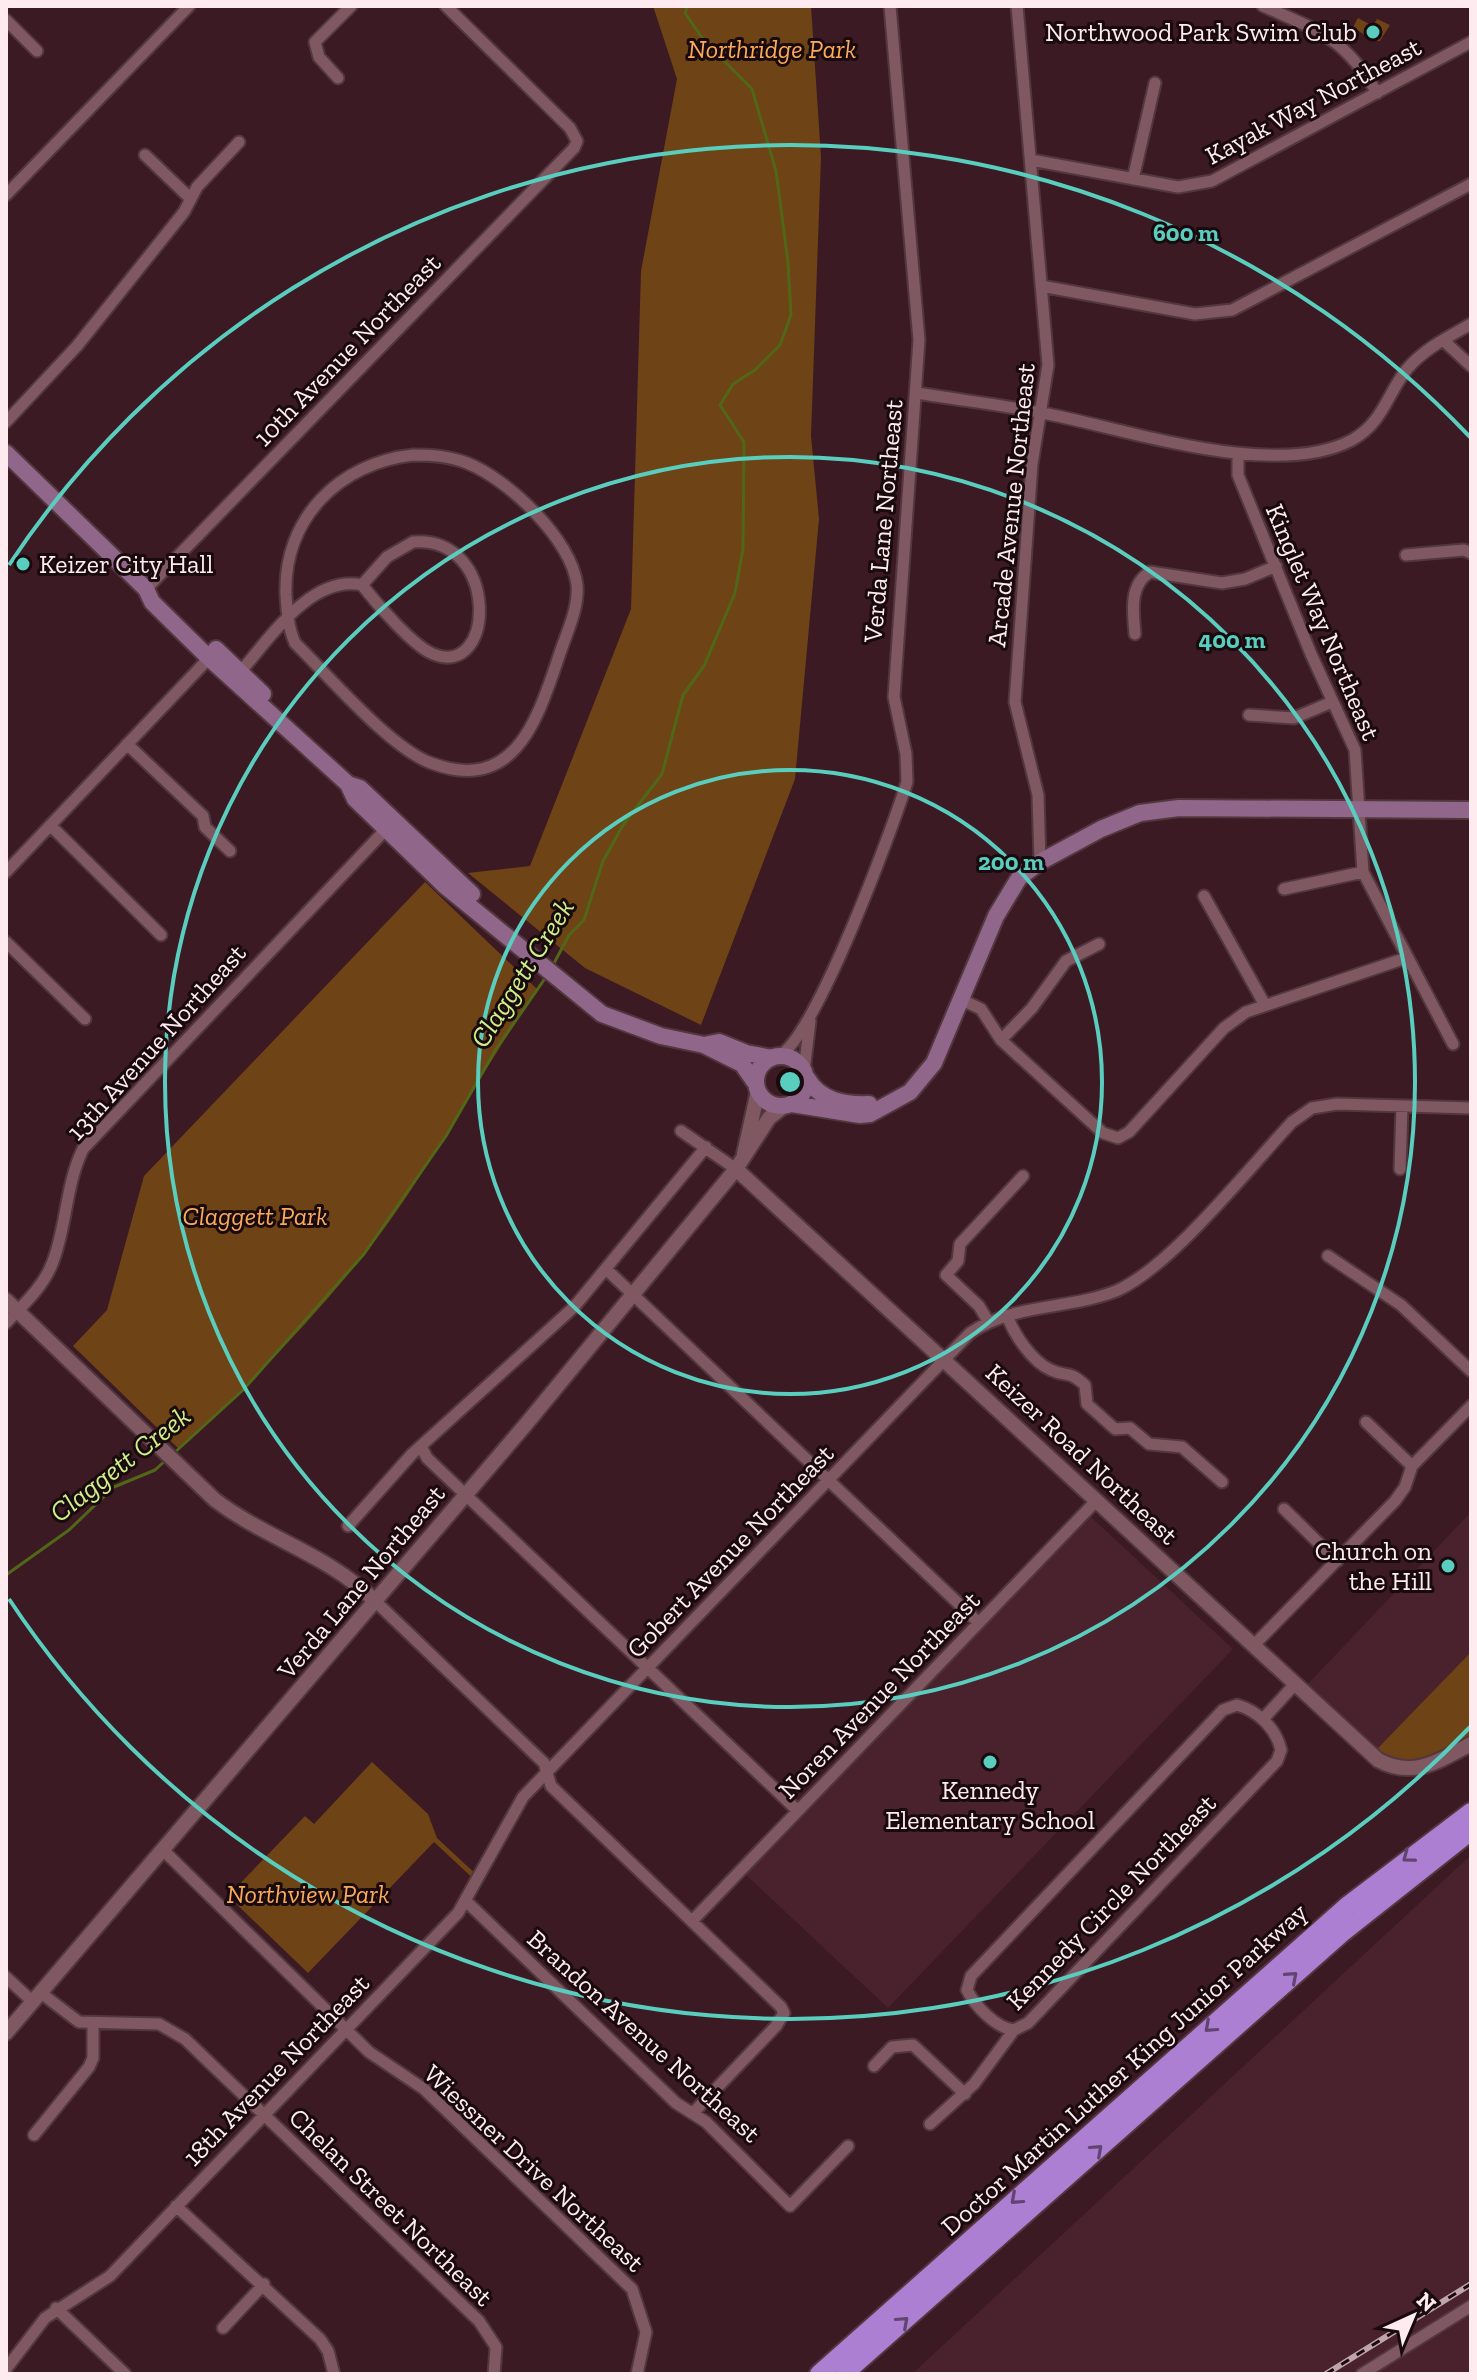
<svg xmlns="http://www.w3.org/2000/svg" width="1477" height="2380" viewBox="0 0 1477 2380" font-family="'Zilla Slab',serif">
  <style>
    .built { fill: #49222d }
    .green { fill: #6e4315 }
    .lines { fill: none; stroke-linecap: round; stroke-linejoin: round }
    .stream { stroke: #516718; stroke-width: 3 }
    .minor-casing { stroke: #52373f; stroke-width: 15 }
    .tertiary-casing { stroke: #52373f; stroke-width: 18 }
    .secondary-casing { stroke: #52373f; stroke-width: 20 }
    .trunk-casing { stroke: #52373f; stroke-width: 22 }
    .minor { stroke: #7f5861; stroke-width: 11 }
    .tertiary { stroke: #7f5861; stroke-width: 14 }
    .secondary { stroke: #90678b; stroke-width: 16 }
    .trunk { stroke: #ac7fd2; stroke-width: 18 }
    .rail-casing { stroke: #bda5ab; stroke-width: 6 }
    .rail { stroke: #190a0e; stroke-width: 3; stroke-dasharray: 9; stroke-linecap: butt }
    .oneway { stroke: #624470 }
    .ring { fill: none; stroke: #59cebf; stroke-width: 4 }
    .poi-dot { fill: #59cebf; stroke: #190a0e; stroke-width: 3 }
    .labels { text-anchor: middle; dominant-baseline: central; stroke-width: 6; stroke-linejoin: round; paint-order: stroke }
    .poi-label { font-size: 26px; fill: #feebef; stroke: #190a0e; text-anchor: end }
    .park-label { font-size: 26px; font-style: italic; fill: #fbaa59; stroke: #190a0e }
    .street-label { font-size: 26px; fill: #feebef; stroke: #190a0e }
    .water-label { font-size: 28px; font-style: italic; fill: #cef088; stroke: #190a0e }
    .centre { fill: #59cebf; stroke: #190a0e; stroke-width: 4 }
    .ring-label { font-size: 24px; text-anchor: middle; font-weight: bold; fill: #59cebf; stroke: #190a0e; stroke-width: 6; stroke-linejoin: round; paint-order: stroke }
  </style>
  <rect width="100%" height="100%" fill="#3b1a23"/>
  <path class="built" d="M1471,1512V1652L1376,1750L1306,1686Z
    M1090,1516L1233,1649L888,2008L746,1875Z
    M1470,1856L1471,2374H912Z"/>
  <path class="green" d="M653,6H811L821,157L811,436L819,519L795,779L701,1025L585,968L468,873L530,866L631,609L641,271L677,79Z
    M1358,18L1373,26L1377,19L1390,25L1380,41H1373L1353,27Z
    M425,882L538,990C477,1076 430,1172 364,1255C308,1325 245,1389 179,1449L73,1346L107,1310L144,1176Z
    M1471,1652V1735C1440,1752 1410,1775 1376,1750Z
    M372,1762L428,1814L437,1838L480,1878L478,1883L434,1842L308,1973L228,1896L305,1816L314,1824Z"/>
  <g class="lines">
    <path class="stream" d="M552,967L569,935L584,920L603,861L623,825L662,774L683,695L704,666L735,593L743,549L744,442L720,405L733,384L755,370L780,345L791,315L788,262L776,171L752,89L705,42L685,13L688,6
      M173,1454L243,1390L364,1254L446,1136L496,1049L546,977
      M6,1575L69,1530L114,1487L155,1470L167,1459"/>
    <defs>
      <path id="minor" d="M1017,6L1048,365L1032,464L1015,702L1038,795L1040,862
        M1263,6C1319,31 1344,37 1377,93
        M6,20L37,51
        M338,78L319,57L315,42L351,6
        M145,155L191,199
        M1031,160L1178,187L1212,181L1471,42
        M1133,179L1155,83
        M6,195L189,6
        M1041,286L1195,314L1232,310L1471,184
        M1443,340L1471,366
        M917,393C959,400 1002,405 1043,413C1127,429 1274,481 1352,440C1383,423 1387,394 1407,369C1424,349 1448,337 1471,324
        M6,422L77,346L184,212L197,187L239,142
        M1238,454V475L1311,654L1355,750L1363,872L1453,1044
        M413,455C432,455 449,456 467,463C508,479 572,540 577,585C579,609 566,634 559,656C538,717 516,795 431,763C390,748 328,675 295,643C288,627 287,611 286,595C283,519 339,463 413,455Z
        M413,542C500,535 496,680 433,654C413,646 376,603 362,585L387,557Z
        M1406,555L1464,550L1471,553
        M146,589L574,148L577,141L570,128L446,6
        M1135,634C1133,611 1129,585 1150,572L1222,583L1245,579L1276,566
        M236,677C266,644 309,574 362,585
        M1249,715L1294,718L1332,702
        M127,744L203,816L205,827L230,851
        M51,826L161,935
        M6,872L212,655
        M1284,889L1363,872
        M1204,896L1265,1005
        M6,942L85,1019
        M962,1000L981,1009L1001,1040L1103,1133L1118,1138L1129,1132L1224,1028L1246,1012L1406,958
        M1001,1040L1032,1008L1066,961L1099,944
        M779,1056C816,1036 892,830 907,782L906,754L894,697L919,340L890,6
        M804,1071L810,1021
        M681,1131L736,1169
        M1400,1169L1402,1106
        M1328,1256L1401,1305L1471,1371
        M606,1269L979,1623
        M1007,1315C1013,1333 1032,1362 1051,1370C1068,1378 1067,1369 1085,1385L1087,1404L1115,1429L1130,1428L1149,1444L1182,1447L1222,1482
        M988,1321L979,1306L946,1275L958,1261L960,1244L1023,1176
        M6,1323C23,1305 43,1287 52,1264C67,1227 65,1186 83,1149L389,826
        M1366,1422L1412,1466
        M421,1446L427,1458L798,1811
        M1284,1509L1337,1561
        M348,1526L412,1454L574,1307L706,1147
        M376,1602L544,1763L551,1786L781,2007L784,2013L776,2026L693,2113
        M1253,1646L1395,1501L1405,1487L1412,1466L1471,1406
        M1237,1705C1258,1711 1276,1728 1281,1750L1277,1761L1028,2023L1014,2030C996,2028 975,2006 967,1990L971,1976L1223,1710Z
        M1263,1719L1295,1684
        M163,1850L369,2052L424,2089L632,2289L646,2332L637,2374
        M467,1902L676,2103L706,2122L790,2206L848,2146
        M693,1920L1097,1500
        M6,1977L33,2002
        M41,1993L79,2022L159,2024L185,2039L479,2321L496,2347L494,2374
        M874,2066L892,2047L913,2045L965,2094
        M930,2124L974,2084L1014,2030
        M34,2135L89,2067L93,2058V2024
        M176,2206L320,2339L328,2351L334,2374
        M56,2308L125,2374
        M223,2328L264,2284
        M6,2369L45,2318L110,2276L458,1913L523,1797L970,1333C1014,1303 1068,1310 1116,1291C1170,1268 1249,1168 1292,1122L1312,1108L1337,1104L1471,1108
        M1362,2374L1471,2306"/>
      <path id="tertiary" d="M744,1154L758,1091
        M736,1169L1378,1760C1413,1779 1439,1761 1471,1744
        M6,1300L215,1500C268,1540 328,1554 376,1602
        M6,2033L527,1423L736,1169L769,1118L784,1106"/>
      <path id="secondary" d="M6,453L146,589L152,602L209,658L348,784L355,799L445,886L602,1014L661,1036L704,1045L719,1042L746,1053L772,1058
        M216,649L263,694
        M348,784L360,788L472,894
        M704,1045L742,1064L756,1084
        M756 1081a25 25 0 1 1 50 0a25 25 0 1 1-50 0Z
        M807,1078C820,1101 845,1105 869,1104
        M792,1104L860,1115L870,1114L910,1092L934,1063L996,916L1019,878L1040,862L1101,829L1140,813L1179,808L1471,810"/>
      <path id="trunk" d="M819,2374L1347,1906L1471,1812
        M844,2374L1342,1933L1471,1831"/>
    </defs>
    <use href="#minor" class="minor-casing"/>
    <use href="#tertiary" class="tertiary-casing"/>
    <use href="#secondary" class="secondary-casing"/>
    <use href="#trunk" class="trunk-casing"/>
    <use href="#minor" class="minor"/>
    <use href="#tertiary" class="tertiary"/>
    <use href="#secondary" class="secondary"/>
    <use href="#trunk" class="trunk"/>
    <defs>
      <path id="rail" d="M1326,2374L1471,2284"/>
    </defs>
    <use href="#rail" class="rail-casing"/>
    <use href="#rail" class="rail"/>
  </g>
  <defs><path id="oneway-chevron" d="M-2-3.5L2.5 0L-2 3.5" fill="none" stroke-width="1.6" stroke-linecap="round" stroke-linejoin="round" transform="scale(2)"/></defs>
  <g class="oneway">
    <use href="#oneway-chevron" transform="translate(1408 1857) rotate(143)"/>
    <use href="#oneway-chevron" transform="translate(1292 1977) rotate(-41)"/>
    <use href="#oneway-chevron" transform="translate(1210 2027) rotate(138)"/>
    <use href="#oneway-chevron" transform="translate(1097 2150) rotate(-42)"/>
    <use href="#oneway-chevron" transform="translate(1016 2199) rotate(138)"/>
    <use href="#oneway-chevron" transform="translate(903 2322) rotate(-42)"/>
  </g>
  <g class="ring">
    <circle cx="790" cy="1082" r="312"/>
    <circle cx="790" cy="1082" r="625"/>
    <path d="M1470 1727A937 937 0 0 1 9 1599M9 565A937 937 0 0 1 1470 437"/>
  </g>
  <g class="poi-dot">
    <circle cx="1373" cy="32" r="8"/>
    <circle cx="23" cy="564" r="8"/>
    <circle cx="1448" cy="1566" r="8"/>
    <circle cx="990" cy="1762" r="8"/>
  </g>
  <g class="labels">
    <g class="poi-label">
      <text x="1357" y="32">Northwood Park Swim Club</text>
      <text x="39" y="564" text-anchor="start">Keizer City Hall</text>
      <text x="1432" y="1551">Church on<tspan x="1432" dy="30">the Hill</tspan></text>
      <text x="990" y="1790" text-anchor="middle">Kennedy<tspan x="990" dy="30">Elementary School</tspan></text>
    </g>
    <g class="park-label">
      <text x="772" y="49">Northridge Park</text>
      <text x="255" y="1216">Claggett Park</text>
      <text x="308" y="1894">Northview Park</text>
    </g>
    <g class="street-label">
      <text transform="translate(1313 101) rotate(-28)">Kayak Way Northeast</text>
      <text transform="translate(347 350) rotate(-46)">10th Avenue Northeast</text>
      <text transform="translate(1011 505) rotate(-84)">Arcade Avenue Northeast</text>
      <text transform="translate(883 521) rotate(-85)">Verda Lane Northeast</text>
      <text transform="translate(1323 622) rotate(67)">Kinglet Way Northeast</text>
      <text transform="translate(156 1042) rotate(-48)">13th Avenue Northeast</text>
      <text transform="translate(1082 1454) rotate(43)">Keizer Road Northeast</text>
      <text transform="translate(730 1551) rotate(-46)">Gobert Avenue Northeast</text>
      <text transform="translate(361 1582) rotate(-50)">Verda Lane Northeast</text>
      <text transform="translate(879 1695) rotate(-46)">Noren Avenue Northeast</text>
      <text transform="translate(1111 1902) rotate(-46)">Kennedy Circle Northeast</text>
      <text transform="translate(644 2036) rotate(42)">Brandon Avenue Northeast</text>
      <text transform="translate(1124 2069) rotate(-42)">Doctor Martin Luther King Junior Parkway</text>
      <text transform="translate(276 2070) rotate(-46)">18th Avenue Northeast</text>
      <text transform="translate(534 2168) rotate(43)">Wiessner Drive Northeast</text>
      <text transform="translate(391 2207) rotate(44)">Chelan Street Northeast</text>
    </g>
    <g class="water-label">
      <text transform="translate(522 973) rotate(-58)">Claggett Creek</text>
      <text transform="translate(120 1464) rotate(-38)">Claggett Creek</text>
    </g>
  </g>
  <circle cx="790" cy="1082" r="12" class="centre"/>
  <g class="ring-label">
    <text x="1186" y="241">600 m</text>
    <text x="1232" y="648">400 m</text>
    <text x="1011" y="870">200 m</text>
  </g>
  <rect width="1477" height="2380" fill="none" stroke="#feebef" stroke-width="16"/>
  <g transform="translate(1413 2316) rotate(44)" stroke="#190a0e" stroke-width="6" paint-order="stroke">
  <path d="M0-6L14 30L0 20L-14 30Z" fill="#feebef"/>
  <text y="-12" font-size="22" font-weight="bold" text-anchor="middle" fill="#feebef">N</text>
  </g>
</svg>
